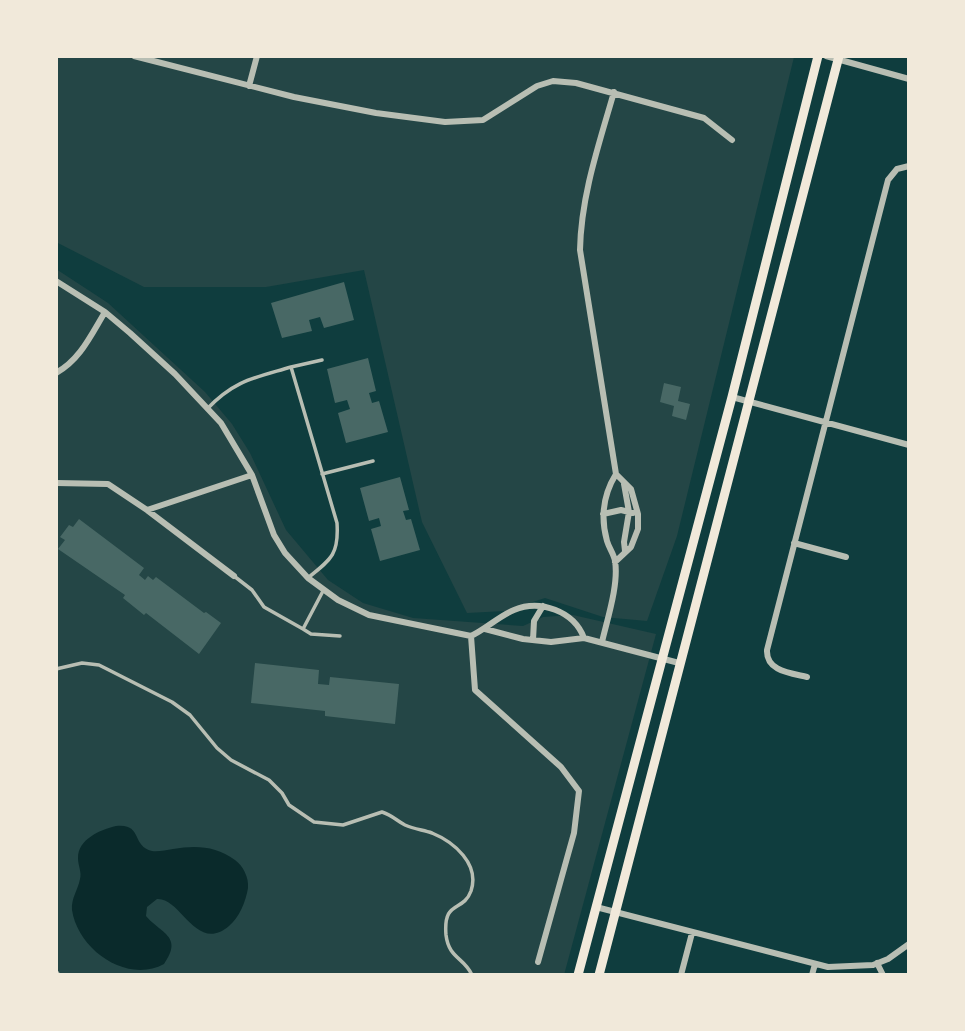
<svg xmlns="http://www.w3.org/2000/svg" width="965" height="1031" viewBox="0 0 965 1031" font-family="'Nunito Sans',sans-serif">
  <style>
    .green { fill: #244646 }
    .water { fill: #0a2a2b }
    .building { fill: #486865 }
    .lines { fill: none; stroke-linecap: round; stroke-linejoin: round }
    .service { stroke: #b8beb3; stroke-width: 3.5 }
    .minor { stroke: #b8beb3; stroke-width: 6 }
    .secondary { stroke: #f1e9da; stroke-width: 9 }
  </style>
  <rect width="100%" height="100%" fill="#0f3d3e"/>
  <path class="green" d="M56,56L794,57L677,536L647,621L603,617L545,598L505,611L467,613L422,522L364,270L266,287H144L56,242Z
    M56,269L108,303L205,392L232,424L250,453L286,530L328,580L363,603L413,618L523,626L543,617L573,615L656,634L564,975H56Z"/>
  <path class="water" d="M116,826C143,823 131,846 152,851C158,852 166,850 173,849C196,845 216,846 235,860C243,866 249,877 248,888C246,901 239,918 229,926C196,954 181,897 157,899L147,907L146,916C160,933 184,936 164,964C127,984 78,950 72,910C71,898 78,890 80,879C82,872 78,866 78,858C78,839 100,830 116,826Z"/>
  <path class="building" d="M344,282L354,320L324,328L320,317L309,320L312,331L282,338L271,303Z
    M368,358L376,391L369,393L372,403L379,401L388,432L346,443L338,413L350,409L347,400L335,403L327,369Z
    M664,383L681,387L678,401L690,404L686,420L672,416L674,406L660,402Z
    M400,477L409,510L403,511L406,520L411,519L420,550L380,561L371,529L381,526L379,518L369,521L360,488Z
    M79,519L144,568L139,575L145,580L148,576L153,580L156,577L204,613L206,612L221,623L199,654L146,613L144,615L123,598L125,595L58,549L65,540L60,537L69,525L73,527Z
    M255,663L319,670L318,684L329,685L330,677L399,684L395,724L325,716V711L251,703Z"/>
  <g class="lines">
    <path class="service" d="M291,367L322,360
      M207,409C235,380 254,378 291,367L337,523C339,553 332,559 309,577
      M322,474L373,461
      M234,576L252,590L264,607L303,629
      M323,591L303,629L311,634L340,636
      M56,669L82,663L99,665L172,702L190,715L217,748L231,760L269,780L282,793L289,805L314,822L343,825L382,812C392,815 397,821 405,825C414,829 423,830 432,833C454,842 480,864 471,891C463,913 443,899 446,935C449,959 464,957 472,975
      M56,971L59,975"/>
    <path class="minor" d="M134,56L294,97L376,113L445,122L483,120L537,86L553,81L576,83L704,118L732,140
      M826,56L909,79
      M249,86L257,56
      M614,92C599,144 581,196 580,250L616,474L631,489L638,514V529L631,547L615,562
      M56,281L105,312L130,333L175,374L221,423L252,475L274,535L285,553L308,578L338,600L369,615L471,636C486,629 499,616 514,610C540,599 574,611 584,638
      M56,373C80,360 91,335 105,312
      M732,397L909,445
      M56,483L108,484L147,510L234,576
      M624,484L629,512L624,542L625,551
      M147,510L252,475
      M603,514L621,510L633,513
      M794,543L846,557
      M485,629L523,639L551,642L584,638L679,663
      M471,636L475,690L561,767L579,791L574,833L538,962
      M533,640L534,621L543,606
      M602,642C607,620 619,584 615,561C614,554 609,548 607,541C600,516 603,495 616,474
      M807,677C790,673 766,671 767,650L888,180L897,169L909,166
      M596,907L828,967L873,965L888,959L909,944
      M877,963L883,975
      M681,975L692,933
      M812,975L815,964"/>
    <path class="secondary" d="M578,975L732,397L818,56
      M599,975L839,56"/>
  </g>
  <rect width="965" height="1031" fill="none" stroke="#f1e9da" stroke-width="116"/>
</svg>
